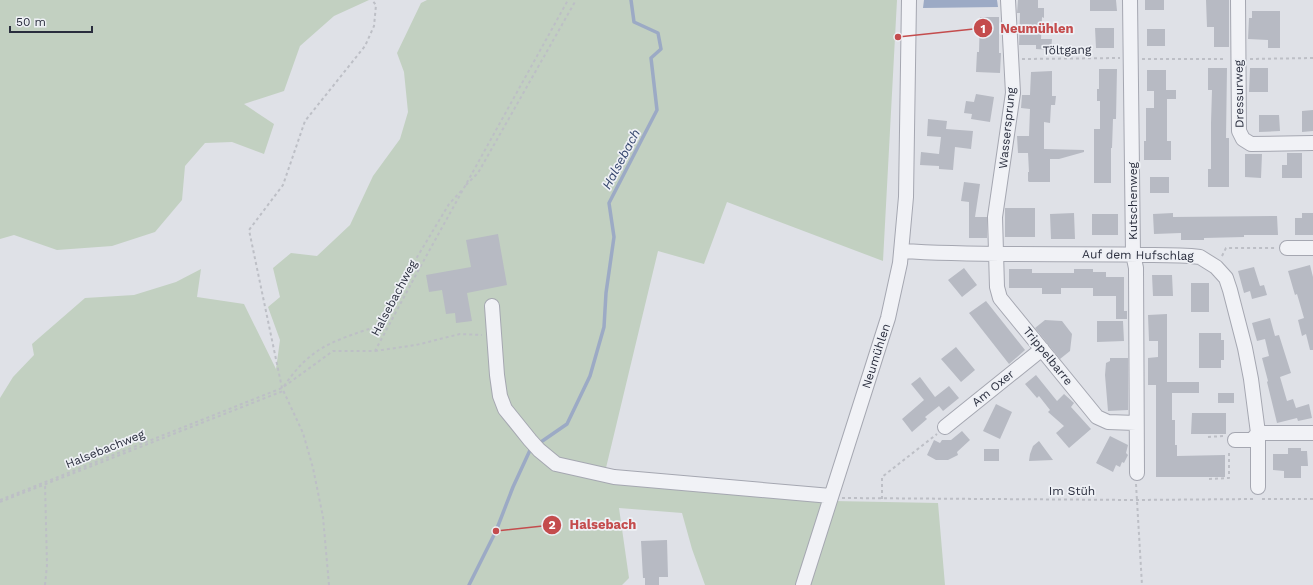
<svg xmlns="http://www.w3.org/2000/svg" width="1313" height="585" viewBox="0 0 1313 585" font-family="'Work Sans',sans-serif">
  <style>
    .green { fill: #c2d0c1 }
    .water { fill: #9caac5 }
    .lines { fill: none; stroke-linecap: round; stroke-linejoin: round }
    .stream { stroke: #9caac5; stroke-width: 3.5 }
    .building { fill: #b7bac3 }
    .minor-casing { stroke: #a5a7b1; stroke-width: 16 }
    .path { stroke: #bdbfc6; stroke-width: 2; stroke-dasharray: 3 3; stroke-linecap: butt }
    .minor { stroke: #f1f2f6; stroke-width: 14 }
    .labels { text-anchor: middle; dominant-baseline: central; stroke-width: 3.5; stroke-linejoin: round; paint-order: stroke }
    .street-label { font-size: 12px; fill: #292d3d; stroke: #eef0f5 }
    .water-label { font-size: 13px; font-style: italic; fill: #36476e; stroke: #eef0f5 }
    .leader { fill: none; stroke: #c44c4d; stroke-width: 1.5 }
    .callout-dot { fill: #c44c4d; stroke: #eef0f5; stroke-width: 1.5 }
    .mark-label { font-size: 12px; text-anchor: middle; font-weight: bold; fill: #fff }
    .callout-label { font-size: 13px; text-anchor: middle; font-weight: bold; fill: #c44c4d; stroke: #eef0f5; stroke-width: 3.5; stroke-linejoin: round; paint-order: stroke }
  </style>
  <rect width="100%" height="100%" fill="#dfe1e7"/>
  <path class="green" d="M0,0H369L334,16L300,46L284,91L244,104L274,124L264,154L232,142L205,143L185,166L182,200L155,232L112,246L57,250L14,235L0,239Z
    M427,0H897L883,261L727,202L704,264L658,251L605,472L833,501L938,503L945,585H705L692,549L682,513L619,508L629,578L622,585H0V398L13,377L34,355L32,344L85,298L134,295L176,282L201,269L197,297L244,304L276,369L280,340L268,307L280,297L273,268L291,253L317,256L350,225L373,176L400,139L408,112L404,72L397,53L421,3Z"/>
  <path class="water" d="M924,0H997L998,7L923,8Z"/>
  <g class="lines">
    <path class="stream" d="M538,444L567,424L590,376L604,327L606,293L614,237L609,203L657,110L651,58L661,49L658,33L634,22L631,0
      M469,585L496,531L513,487L531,448"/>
  </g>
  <path class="building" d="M1018,0H1038V8H1044V18L1042,17L1041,39H1052L1051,50L1036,49V45H1019L1020,13H1017Z
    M1090,0H1116L1117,11H1090Z
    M1145,0H1164V10H1145Z
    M1206,0H1229V47H1214V27H1207Z
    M1252,11H1280V48H1268V40L1248,39L1249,18H1252Z
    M980,17H999V53H1001L1000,73L976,72L977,52H979Z
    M1095,28H1114V48H1096Z
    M1147,29H1165V46H1147Z
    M1208,68H1227L1226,138H1229V187H1208V169H1211V123L1212,90H1208Z
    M1250,68H1268V92H1249Z
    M1099,69H1117L1116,119H1113L1112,148H1111V183H1094V129H1100V101H1097V89H1099Z
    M1147,70H1166V90H1176V99H1167V141H1171V160H1144V141H1146V108H1154V91H1147Z
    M1052,71V96H1056L1055,105H1051L1050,123L1044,122V149L1084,150V152L1059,159H1050V182H1029L1028,181V172H1029L1028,153H1018L1017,136H1029L1030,109L1021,108L1022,95H1030L1031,72Z
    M976,94L994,97L990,122L971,119L972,114L964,113L966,101L974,102Z
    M1313,110V131L1302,132V111Z
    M1259,115H1279L1280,131L1259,132Z
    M928,119L947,121L946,129L973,131L971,149L955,147L953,170L939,169V166L920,165L921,152L939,154L941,137L927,136Z
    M1287,153H1302V178H1282V165H1287Z
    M1245,154H1262L1261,178L1245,177Z
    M1150,177H1169V193H1150Z
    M964,182L980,184L975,217H987V238H969V202L961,201Z
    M1005,208H1035V237H1005Z
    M1074,213L1075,239H1051L1050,214Z
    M1173,213V217L1277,216L1278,235H1244V237L1204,238V240H1181V233L1154,234L1153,214Z
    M1302,213H1313V235H1295V218H1302Z
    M1092,214H1118V235H1092Z
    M498,234L507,285L467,293L472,321L456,323L455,313L446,314L442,290L429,292L426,275L471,267L466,240Z
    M1310,265L1313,277V350H1310L1306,334L1302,336L1298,320L1304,318L1297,294L1295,295L1288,271Z
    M1254,267L1260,286L1264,285L1267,295L1252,299L1250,291L1244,293L1238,271Z
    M964,268L977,285L962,297L948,280Z
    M1009,269H1032V273H1074V269H1093V272H1106V277H1124V311H1127V319H1116V296H1093V288H1061V294H1042V288H1009Z
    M1152,275H1172L1173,296H1153Z
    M1191,283H1209V312H1191Z
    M986,301L1025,350L1009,364L969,313Z
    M1167,314V382H1199V393H1172V420H1175V445H1177V456L1225,455V477H1156V385H1148V358L1158,357V341H1149L1148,315Z
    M1270,318L1275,336L1279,335L1291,373L1280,377L1287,401L1293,399L1296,408L1309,404L1312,418L1298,421L1297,418L1277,423L1267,382L1268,381L1262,358L1269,356L1265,339L1257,341L1252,323Z
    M1045,320L1062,321L1072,334L1070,351L1060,359L1035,328Z
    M1097,321H1123L1124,341L1097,342Z
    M1199,333H1221V340H1224V360H1221V368H1199Z
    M956,347L975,370L961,382L941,359Z
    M1110,358H1128V410L1108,411L1105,375L1106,363L1110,361Z
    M1036,375L1057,401L1064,394L1074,403L1071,407L1091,429L1069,448L1056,433L1064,426L1048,412L1050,410L1039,396L1037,398L1025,384Z
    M920,377L935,397L949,386L959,398L943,411L939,406L925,417L927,419L912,432L902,419L924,400L911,384Z
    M1218,393H1234V403H1218Z
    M996,404L1012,412L1000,439L983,431Z
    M1192,413H1226V434H1191Z
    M962,431L970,440L957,452L958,455L948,460H936L927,455L934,440L940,443L942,440H951Z
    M1110,436L1128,445L1126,453L1128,455L1124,463L1122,462L1120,467L1116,465L1113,472L1096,463Z
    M1039,441L1053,460L1029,461L1030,454L1033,446Z
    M1288,448H1301V451H1307L1308,466H1301V478H1284V471L1273,470V454H1288Z
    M984,449H999V461H984Z
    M667,540L668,577H659V585H645V578H643L641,541Z"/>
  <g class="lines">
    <defs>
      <path id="minor" d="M1008,0L1013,93L995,217L997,287L1000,298L1097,417L1108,422L1136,423
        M1130,0L1133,254L1136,268L1137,473
        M1238,0L1239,131L1243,139L1251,144L1313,143
        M1287,248H1313
        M902,251C998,257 1095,252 1191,256L1200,257L1216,267L1226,278L1230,290L1245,348L1251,379L1258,433V487
        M492,306L497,375L500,396L505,409L530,440L539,450L556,464L614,477L831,496
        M945,427L1042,349
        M1235,440H1252L1258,433H1313
        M803,585L888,318L900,263L906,197L909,0"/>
    </defs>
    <use href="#minor" class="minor-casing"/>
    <path class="path" d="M1022,59L1120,58
      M1142,59H1226
      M1250,59L1313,58
      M466,185L478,173L576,0
      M1222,256L1226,248H1276
      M375,351L416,345L460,334L482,335
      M284,386C293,373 303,361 316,352C331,341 357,333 375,327L449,204L462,190
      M1208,437L1223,436
      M1209,479L1229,478V450
      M1136,484L1142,585
      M842,498L1136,500L1254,499
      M882,499V477L937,434
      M1262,499H1313
      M0,500L282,388L333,351H375L418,271L568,0
      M0,502L283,391
      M45,585L47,565L45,484
      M329,585L323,517L313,468L303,433L282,388L249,230L283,185L305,121L365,46L374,26L376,5L372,0"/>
    <use href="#minor" class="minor"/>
  </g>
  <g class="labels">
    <g class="street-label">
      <text transform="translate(1067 50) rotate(-1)">Töltgang</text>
      <text transform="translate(1239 94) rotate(-91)">Dressurweg</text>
      <text transform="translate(1007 128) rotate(-84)">Wassersprung</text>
      <text transform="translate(1133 201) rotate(-90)">Kutschenweg</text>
      <text transform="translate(1138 255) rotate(1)">Auf dem Hufschlag</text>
      <text transform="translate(394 298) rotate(-62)">Halsebachweg</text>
      <text transform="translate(876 356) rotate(-72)">Neumühlen</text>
      <text transform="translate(1048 356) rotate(51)">Trippelbarre</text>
      <text transform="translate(993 388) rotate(-39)">Am Oxer</text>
      <text transform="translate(105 449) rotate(-22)">Halsebachweg</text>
      <text x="1072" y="491">Im Stüh</text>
    </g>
    <g class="water-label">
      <text transform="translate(621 159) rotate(-62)">Halsebach</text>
    </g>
  </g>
  <path class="leader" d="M898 37L983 28M496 531L552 525"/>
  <g class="callout-dot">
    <circle cx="898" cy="37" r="4"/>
    <circle cx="496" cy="531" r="4"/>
    <circle cx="983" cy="28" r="10"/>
    <circle cx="552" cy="525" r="10"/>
  </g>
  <g class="mark-label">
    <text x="983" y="33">1</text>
    <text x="552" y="529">2</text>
  </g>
  <g class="callout-label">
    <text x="1037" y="33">Neumühlen</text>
    <text x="603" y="529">Halsebach</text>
  </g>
  <path d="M10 26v6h82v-6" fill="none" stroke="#292d3d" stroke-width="2"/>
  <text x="16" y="26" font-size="12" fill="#292d3d" stroke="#eef0f5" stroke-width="3" paint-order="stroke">50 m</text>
</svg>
